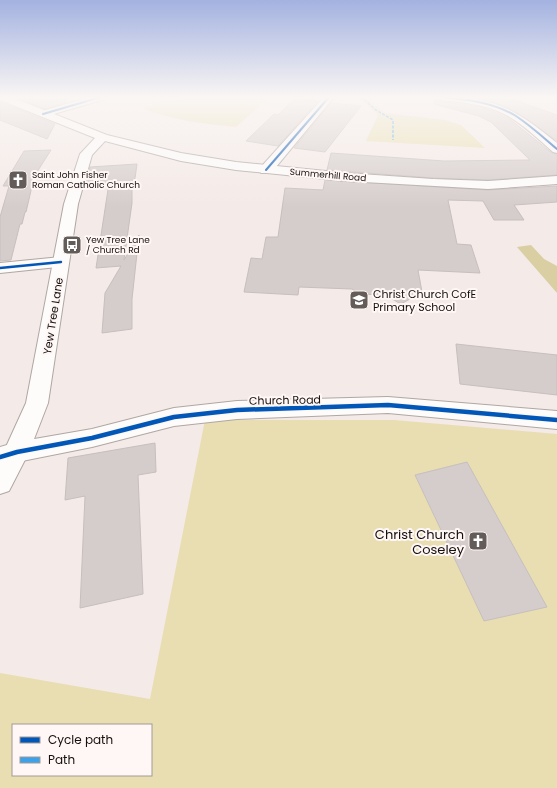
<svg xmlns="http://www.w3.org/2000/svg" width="557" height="788" viewBox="0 0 557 788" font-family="Poppins,sans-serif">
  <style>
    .green { fill: #e8deb1; fill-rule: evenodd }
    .forest { fill: #d9cfa2 }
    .building { fill: #d5cdcc; stroke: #c6bfbe }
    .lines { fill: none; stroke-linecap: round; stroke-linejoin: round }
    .minor-casing { stroke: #afa7a4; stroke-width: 2 }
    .major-casing { stroke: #afa7a4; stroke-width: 2 }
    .minor { fill: #fdfcfb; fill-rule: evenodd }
    .major { fill: #fdfcfb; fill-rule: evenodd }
    .quiet { stroke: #3da1e9; stroke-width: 1.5; stroke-dasharray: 3 1.5; stroke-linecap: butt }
    .cycleway-far2-casing { stroke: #fef7f5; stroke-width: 3.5 }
    .cycleway-far1-casing { stroke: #fef7f5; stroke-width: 4 }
    .cycleway-casing { stroke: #fef7f5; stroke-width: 7 }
    .cycleway-far2 { stroke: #0057b8; stroke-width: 2 }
    .cycleway-far1 { stroke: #0057b8; stroke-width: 2.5 }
    .cycleway { stroke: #0057b8; stroke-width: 4.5 }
    .labels { text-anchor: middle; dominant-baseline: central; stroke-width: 4; stroke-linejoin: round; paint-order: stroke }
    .far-poi-label { font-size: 9px; fill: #150f0d; stroke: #fef7f5; text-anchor: start }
    .far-street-label { font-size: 9px; fill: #150f0d; stroke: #fef7f5 }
    .poi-label { font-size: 11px; fill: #150f0d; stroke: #fef7f5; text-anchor: start }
    .street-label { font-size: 11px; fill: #150f0d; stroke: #fef7f5 }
    .near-poi-label { font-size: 13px; fill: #150f0d; stroke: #fef7f5; text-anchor: end }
  </style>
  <rect width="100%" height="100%" fill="#f4eae7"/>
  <path class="green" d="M192,97H270L236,127C203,124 172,120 142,108L166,101Z
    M358,97H363L385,113L445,120L461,125L485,148L366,141L378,115Z
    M205,420H394L557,434V788H0V673L150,699ZM13,725H151V775H13Z"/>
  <path class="forest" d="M531,245L544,259L557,266V293L517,247Z"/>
  <path class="building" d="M15,97H69L66,102L45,109Z
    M469,97H506L557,115V141L515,111L488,100Z
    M295,98L318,101L278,146L246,141L274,114L278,115Z
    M435,99L439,101L481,107L497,113L511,120L552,153L557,154V175L488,180L433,178L327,170L331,153L444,161L530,160L491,122L479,116L434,104Z
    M0,102L55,124L47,139L0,120Z
    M331,103L361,106L325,152L294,148Z
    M51,150L30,183L33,182L26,212H25L22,224H20L11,260L0,261V217L9,186H3L24,151Z
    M137,164L134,185H132V203L124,260L139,235L132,299V329L102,333L105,293L121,266L96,268L109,183L86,182L90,167Z
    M325,180L488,190L557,186V202L514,205L524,220H494L483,201L448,200L457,244L471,245L480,273L418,270L422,292L401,304L385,295L360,294L352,289L299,287L298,295L244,292L251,258L262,259L266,237H278L285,188L323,190Z
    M456,344L557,355V395L460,384Z
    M155,443L156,472L138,475L143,594L80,608L85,496L65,500L68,458Z
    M467,462L547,607L484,621L415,475Z"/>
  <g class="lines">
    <defs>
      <path id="minor" d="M90,97H106L105,99L47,116L43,117L38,114L39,112Z
        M324,97H334L271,173H261L260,170L261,167Z
        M434,97C493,96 513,107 557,143V153L553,152C538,139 523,124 506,115C485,104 462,102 439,100Z
        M61,257L67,258L69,262L67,266L0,273V263Z
        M388,397L557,411V429L388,413L237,419L174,426L92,447L17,462L0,467V447L17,442L92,429L174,408L237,401Z"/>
      <path id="major" d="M0,97H11L107,135L181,153L236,162L346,173L433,179L488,181L557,176V184L488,189L346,181L236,170L181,161L105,141L92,155L78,204L48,403L29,452L9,491L0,494V460L26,403L64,204L80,154L95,138L0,100Z"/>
    </defs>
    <use href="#minor" class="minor-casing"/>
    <use href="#major" class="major-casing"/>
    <use href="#minor" class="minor"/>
    <use href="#major" class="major"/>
    <path class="quiet" d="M361,97L376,110L393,120V140"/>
    <defs>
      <path id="cycleway-far2" d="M439,97C465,99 493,102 516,116C531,126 544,138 557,149
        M43,114L101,97
        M266,170L329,97"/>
      <path id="cycleway-far1" d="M0,268L61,262"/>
      <path id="cycleway" d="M0,457L17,452L92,438L174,417L237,410L388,405L557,420"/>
    </defs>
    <use href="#cycleway-far2" class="cycleway-far2-casing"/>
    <use href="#cycleway-far1" class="cycleway-far1-casing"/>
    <use href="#cycleway" class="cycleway-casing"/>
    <use href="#cycleway-far2" class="cycleway-far2"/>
    <use href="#cycleway-far1" class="cycleway-far1"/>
    <use href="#cycleway" class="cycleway"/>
  </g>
  <linearGradient id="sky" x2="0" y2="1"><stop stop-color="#a3b2e0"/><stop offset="0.47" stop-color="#faf6f4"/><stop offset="1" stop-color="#faf6f4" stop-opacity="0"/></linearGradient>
  <rect width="557" height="207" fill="url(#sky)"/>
  <defs>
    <symbol id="church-square" viewBox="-11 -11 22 22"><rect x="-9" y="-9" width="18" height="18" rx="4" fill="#635c59" stroke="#fef7f5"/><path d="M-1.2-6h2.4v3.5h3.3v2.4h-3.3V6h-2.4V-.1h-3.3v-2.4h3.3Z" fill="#fff"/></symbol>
    <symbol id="bus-square" viewBox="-11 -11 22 22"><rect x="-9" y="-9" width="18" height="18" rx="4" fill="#635c59" stroke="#fef7f5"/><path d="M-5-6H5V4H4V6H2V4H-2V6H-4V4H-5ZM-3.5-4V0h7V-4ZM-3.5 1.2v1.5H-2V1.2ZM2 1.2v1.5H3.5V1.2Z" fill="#fff"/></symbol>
    <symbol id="school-square" viewBox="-11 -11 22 22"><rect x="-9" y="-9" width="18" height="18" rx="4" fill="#635c59" stroke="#fef7f5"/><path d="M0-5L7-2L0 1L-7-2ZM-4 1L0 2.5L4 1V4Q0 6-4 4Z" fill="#fff"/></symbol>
  </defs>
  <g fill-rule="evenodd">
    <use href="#church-square" x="7" y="169" width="22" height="22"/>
    <use href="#bus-square" x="61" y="234" width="22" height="22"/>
    <use href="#school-square" x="348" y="289" width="22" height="22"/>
    <use href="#church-square" x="467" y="530" width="22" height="22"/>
  </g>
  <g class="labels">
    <g class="far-poi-label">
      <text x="32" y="175">Saint John Fisher<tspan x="32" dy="10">Roman Catholic Church</tspan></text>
      <text x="86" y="240">Yew Tree Lane<tspan x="86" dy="10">/ Church Rd</tspan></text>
    </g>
    <g class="far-street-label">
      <text transform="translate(328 175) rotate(5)">Summerhill Road</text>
    </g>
    <g class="poi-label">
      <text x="373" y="294">Christ Church CofE<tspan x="373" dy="13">Primary School</tspan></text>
    </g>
    <g class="street-label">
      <text transform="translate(53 316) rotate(-81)">Yew Tree Lane</text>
      <text transform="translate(285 400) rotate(-1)">Church Road</text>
    </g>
    <g class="near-poi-label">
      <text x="464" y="534">Christ Church<tspan x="464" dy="15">Coseley</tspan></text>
    </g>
  </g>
  <rect x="12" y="724" width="140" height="52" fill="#fef7f5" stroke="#a19a98"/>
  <rect x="20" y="737" width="20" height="6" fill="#0057b8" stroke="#a19a98"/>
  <text x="48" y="744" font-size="12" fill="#150f0d">Cycle path</text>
  <rect x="20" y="757" width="20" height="6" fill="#3da1e9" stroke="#a19a98"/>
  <text x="48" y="764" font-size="12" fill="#150f0d">Path</text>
</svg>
